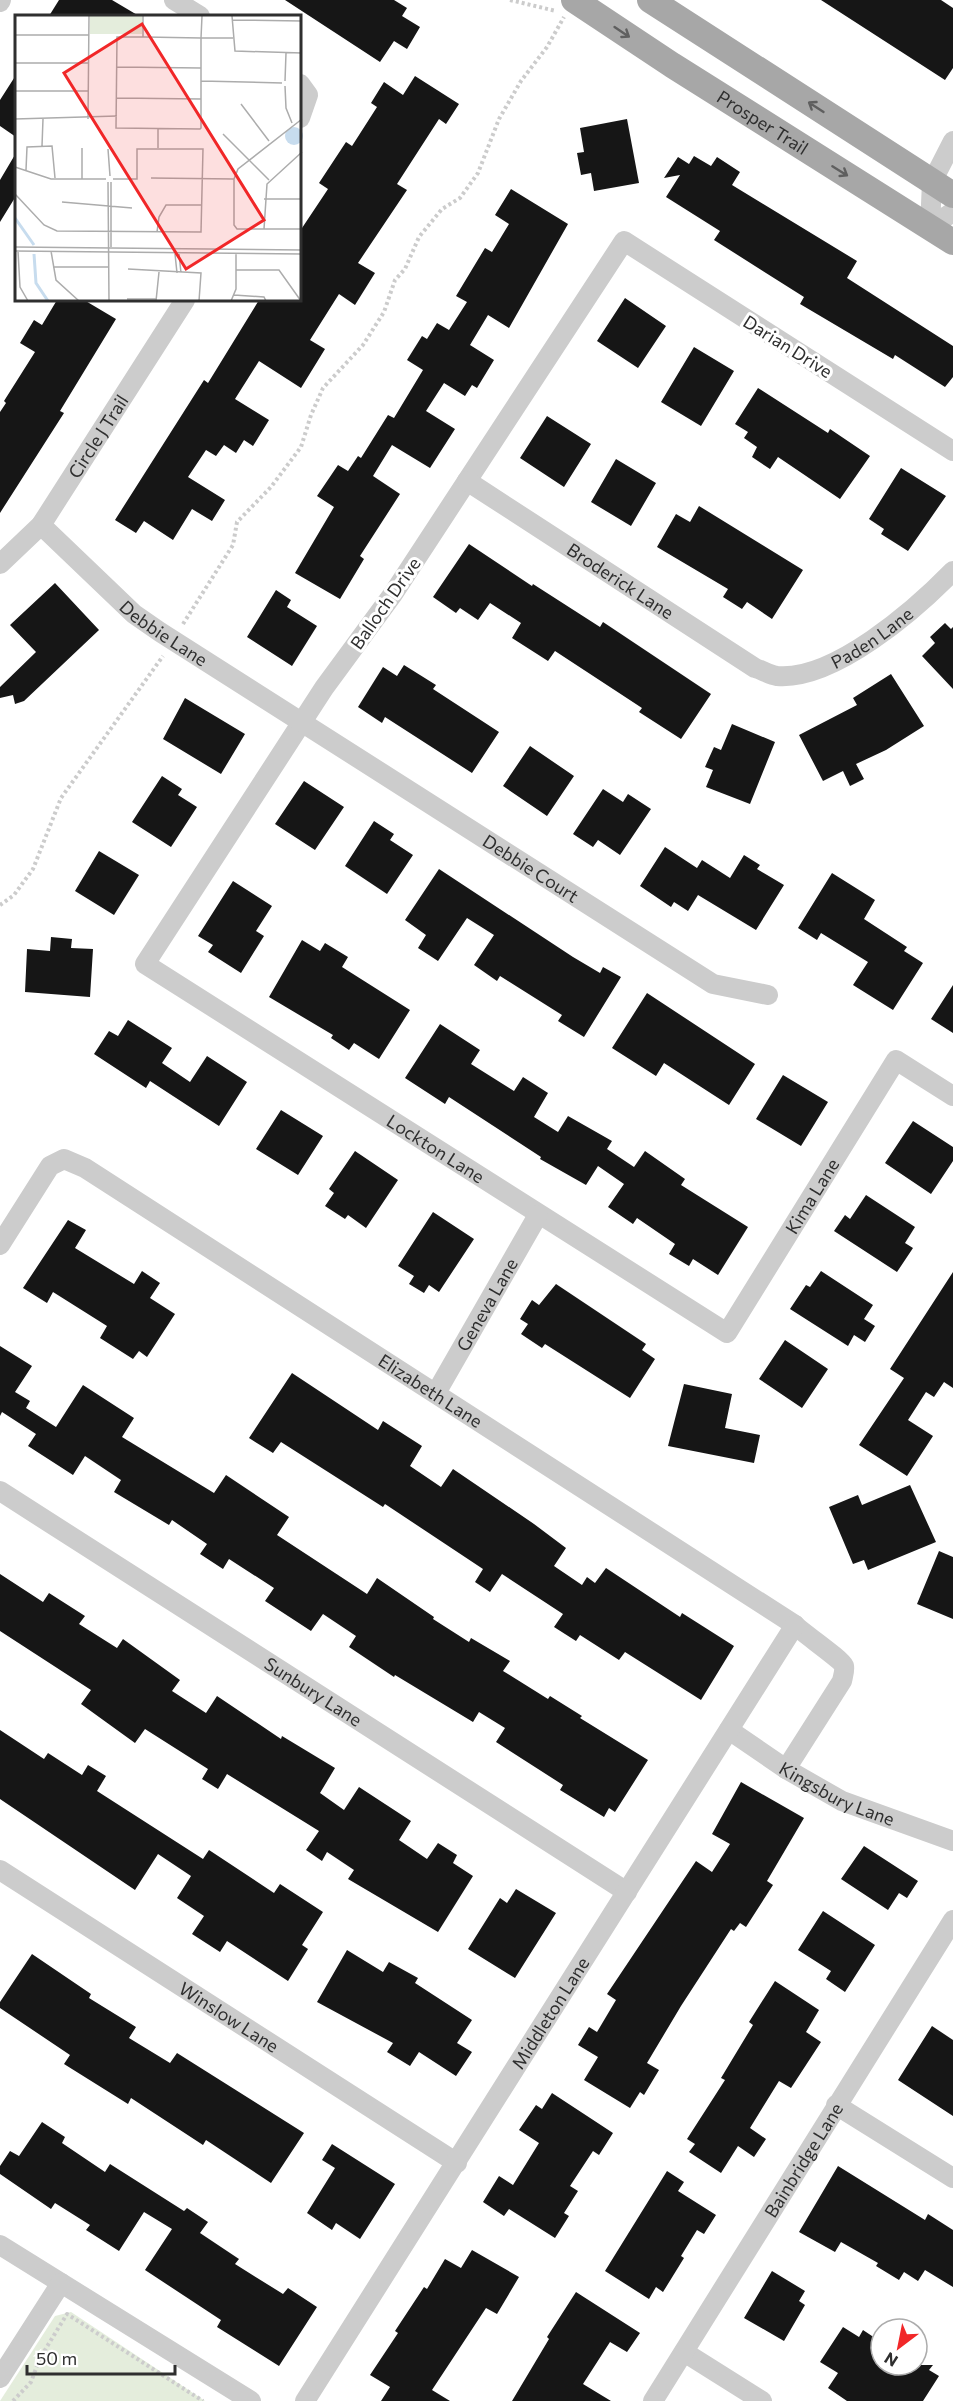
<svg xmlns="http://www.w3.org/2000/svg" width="953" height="2401" viewBox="0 0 953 2401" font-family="Commissioner,sans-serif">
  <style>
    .green { fill: #e4eddc }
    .building { fill: #161616 }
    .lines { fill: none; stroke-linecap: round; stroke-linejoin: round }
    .path { stroke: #ccc; stroke-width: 4; stroke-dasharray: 3 3; stroke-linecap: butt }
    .minor { stroke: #ccc; stroke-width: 20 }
    .major { stroke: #a7a7a7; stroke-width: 26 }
    .oneway { stroke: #5f5f5f }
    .labels { text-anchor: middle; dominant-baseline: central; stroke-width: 6; stroke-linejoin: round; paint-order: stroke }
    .street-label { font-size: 18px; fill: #2f2f2f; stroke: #fff }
    .inset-river { fill: none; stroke: #c7dcee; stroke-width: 3 }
    .inset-road { fill: none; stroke: #acacac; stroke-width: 1.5 }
    .view { fill: #f12728; fill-opacity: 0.15; stroke: #f12728; stroke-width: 3 }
    .inset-edge { fill: none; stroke: #2f2f2f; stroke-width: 3 }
  </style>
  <rect width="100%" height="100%" fill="#fff"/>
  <path class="green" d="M71,2312L205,2401H0L55,2316Z"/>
  <path class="building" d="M59,0H112L139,16H49Z
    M285,0H394L407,8L402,16L420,27L407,49L394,41L380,62Z
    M821,0H941L953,8V68L945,80Z
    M16,75V137L0,126V100Z
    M415,76L459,104L446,124L439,119L397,184L407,190L358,263L375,273L355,305L339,294L310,340L325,349L301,388L259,361L235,399L269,420L253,446L244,440L236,453L224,445L216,456L206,450L188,477L225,500L212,521L192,509L173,540L144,521L136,533L115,520L204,380L208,383L259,300H300V231L328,189L319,183L346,142L352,146L377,107L371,103L384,82L403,95Z
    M627,119L639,183L594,191L591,173L581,175L577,153L584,152L580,128Z
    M16,153V196L0,222V180Z
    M694,156L711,166L717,157L740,172L732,185L857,261L847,278L953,346V377L945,387L895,355L893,359L800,304L804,297L714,240L720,231L666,197L680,175L664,178L678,157L689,164Z
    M511,189L568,224L509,328L488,315L470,345L494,360L477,388L472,385L465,396L444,383L426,411L455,429L430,468L392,445L373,476L400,494L360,556L364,559L340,599L295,573L334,507L317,496L338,465L348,471L358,456L361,458L388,415L394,418L423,370L407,360L422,336L427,339L437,323L449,330L467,302L456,296L485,248L492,252L509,224L495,215Z
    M625,298L666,326L638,368L597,341Z
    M57,300H84L116,319L60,411L64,413L0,513V412L6,403L4,401L35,352L20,343L34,320L42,325Z
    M694,347L734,371L701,426L661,402Z
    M758,388L828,433L830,429L870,456L840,499L778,457L770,469L752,457L757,447L744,438L748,432L735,424Z
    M547,416L591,444L564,487L520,458Z
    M616,459L656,483L631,526L591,502Z
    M901,468L946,496L908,551L881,534L884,529L869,519Z
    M699,506L803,570L772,619L747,602L742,609L723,597L728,589L657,547L676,514L690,522Z
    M469,544L532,586L533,584L600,627L603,622L711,694L681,739L639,712L642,708L555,651L548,661L512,638L521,623L490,603L478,620L460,608L456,613L433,597Z
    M55,583L99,630L24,701L15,704L13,695L0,698V687L36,652L10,625Z
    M276,590L291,600L287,607L317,626L292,666L247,637Z
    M945,623L951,629L953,627V689L922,656L935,643L930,637Z
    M404,665L436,685L433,689L499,732L472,773L385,717L382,723L358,707L383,667L397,676Z
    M891,674L924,726L886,750L856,764L864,779L850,786L843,771L823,781L799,735L857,705L853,698Z
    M185,698L245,734L221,774L163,739Z
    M732,724L775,742L750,804L706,787L713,770L705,767L714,747L721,750Z
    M530,746L574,776L547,816L503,786Z
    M162,776L182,789L178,795L197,807L171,847L132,822Z
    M304,781L344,807L315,850L275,824Z
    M603,789L623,802L628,794L651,809L620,855L598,840L593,847L573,834Z
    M374,821L394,834L390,840L413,855L387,894L345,866Z
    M665,847L697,868L702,860L730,878L744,855L760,865L757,869L784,885L756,930L698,895L688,911L674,902L671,907L640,886Z
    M99,851L139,875L114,915L75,891Z
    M439,869L573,957L600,973L603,967L621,977L584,1037L558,1021L562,1015L500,976L497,981L474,965L494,935L467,918L438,961L418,948L426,935L405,920Z
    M832,873L875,900L864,919L907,947L904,951L923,963L893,1010L853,985L868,962L821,933L817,940L798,928Z
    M233,881L272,906L256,931L264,936L241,973L208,952L213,945L198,936Z
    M51,937L72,939L71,948L93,949L90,997L25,992L27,949L50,951Z
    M302,940L320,951L325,943L348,957L342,967L410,1010L379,1059L354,1043L349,1050L331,1038L333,1035L269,997Z
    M953,985V1033L931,1019Z
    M647,993L755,1064L729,1105L664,1063L656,1076L612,1048Z
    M128,1020L172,1048L162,1063L190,1082L207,1056L247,1082L219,1126L150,1081L146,1088L94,1054L109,1031L118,1036Z
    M440,1024L480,1050L471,1064L514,1091L523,1077L548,1093L534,1117L558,1132L568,1116L612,1141L607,1149L634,1167L645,1151L685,1179L681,1185L748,1227L718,1275L693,1259L689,1266L669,1254L675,1244L637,1218L633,1224L608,1207L624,1184L598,1166L586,1185L540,1159L541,1157L449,1097L445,1104L405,1078Z
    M783,1075L828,1102L801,1146L756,1119Z
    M281,1110L323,1136L298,1175L256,1149Z
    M913,1121L953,1147V1161L931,1194L885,1163Z
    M355,1151L398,1180L366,1228L348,1215L345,1219L325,1206L334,1193L329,1189Z
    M866,1195L915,1227L905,1243L913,1248L897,1272L834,1231L845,1215L850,1219Z
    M433,1212L474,1239L439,1292L429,1285L424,1293L409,1284L414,1276L398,1266Z
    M68,1220L86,1230L75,1248L134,1284L142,1271L160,1283L150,1298L175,1314L147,1357L139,1351L133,1359L100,1338L107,1326L53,1292L47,1303L23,1288Z
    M821,1271L873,1305L864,1319L875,1326L865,1342L854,1335L848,1346L790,1309L806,1285L810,1287Z
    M953,1272V1388L944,1382L934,1397L926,1392L908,1420L933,1436L907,1476L859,1445L904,1378L890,1369Z
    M556,1284L646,1344L642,1350L655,1359L630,1398L545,1344L542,1348L521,1334L528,1324L520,1319L532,1300L539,1305Z
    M785,1340L828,1369L802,1408L759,1379Z
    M0,1346L32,1366L15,1392L30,1401L26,1408L56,1427L83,1385L134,1418L122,1437L214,1493L226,1475L289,1517L277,1535L367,1594L377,1578L434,1617L433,1619L469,1642L471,1638L510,1661L503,1671L548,1699L550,1696L582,1716L580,1718L648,1760L615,1812L609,1808L604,1817L560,1790L563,1785L496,1742L505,1728L479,1712L473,1722L395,1675L394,1677L349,1647L356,1636L323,1614L311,1631L265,1601L274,1588L229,1559L223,1569L200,1554L207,1544L172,1520L169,1525L114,1492L121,1480L85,1456L73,1475L28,1446L36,1434L2,1412L0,1416Z
    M292,1373L378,1430L383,1421L422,1446L410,1466L441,1487L453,1469L534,1524L566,1548L554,1566L582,1585L587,1577L595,1583L606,1568L680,1617L682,1613L734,1646L701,1700L625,1652L619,1660L580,1635L576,1641L554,1627L563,1614L502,1574L490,1592L475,1582L483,1569L385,1504L383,1507L281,1442L273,1453L249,1438Z
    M684,1384L732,1394L725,1428L760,1435L754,1463L668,1446Z
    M910,1485L936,1542L868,1570L864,1560L853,1564L829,1507L858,1495L862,1505Z
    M939,1551L953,1557V1619L917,1604Z
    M0,1574L43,1602L49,1593L85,1616L79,1624L117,1648L123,1639L180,1680L172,1691L206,1713L217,1696L281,1739L282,1736L335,1768L320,1793L344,1810L359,1787L411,1821L399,1840L427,1859L438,1843L457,1855L453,1863L473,1876L438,1932L348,1879L354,1870L327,1852L322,1861L306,1850L319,1831L227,1774L218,1789L202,1779L208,1769L145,1729L135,1743L81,1704L91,1690L0,1631Z
    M0,1730L44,1759L48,1753L82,1775L88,1765L106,1776L97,1791L203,1859L209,1850L274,1893L280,1884L323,1912L302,1945L308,1949L288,1981L227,1941L220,1952L192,1934L204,1916L177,1898L191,1876L158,1854L135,1890L0,1799Z
    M741,1782L804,1818L767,1881L773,1885L746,1927L740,1923L734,1931L731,1929L681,2006L647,2063L659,2070L644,2095L640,2092L630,2108L584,2080L598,2057L578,2045L589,2027L597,2032L616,2000L607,1994L696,1861L712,1872L730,1844L712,1834Z
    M864,1846L918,1881L907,1898L899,1893L888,1910L841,1879Z
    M516,1889L556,1913L515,1978L468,1949L500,1898L507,1903Z
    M823,1911L875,1945L845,1992L826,1979L831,1971L798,1950Z
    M347,1950L383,1972L389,1962L418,1978L415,1983L472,2020L457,2043L472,2052L456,2076L419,2052L410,2066L387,2052L393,2043L317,2002Z
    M32,1954L91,1994L89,1998L136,2027L129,2038L170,2063L177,2053L304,2133L271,2183L206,2140L203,2145L131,2098L128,2104L64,2064L70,2055L0,2008V2002Z
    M775,1981L819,2010L806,2032L821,2042L791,2088L779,2081L750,2128L766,2139L754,2157L738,2146L721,2173L689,2152L695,2144L687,2139L725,2080L721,2078L753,2025L749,2022Z
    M932,2026L953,2040V2116L898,2080Z
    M552,2093L613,2133L599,2155L593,2151L570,2186L578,2191L564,2213L569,2216L555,2238L509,2209L504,2216L483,2202L499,2176L513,2185L539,2143L519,2130L536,2105L542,2109Z
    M42,2122L65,2137L62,2143L105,2172L110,2164L184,2211L187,2208L208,2222L200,2233L239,2259L235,2264L283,2294L288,2288L317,2307L279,2366L217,2327L221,2320L145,2270L172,2229L144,2212L119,2251L86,2230L90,2225L55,2203L51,2209L0,2174V2166L10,2151L19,2156Z
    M332,2144L395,2184L360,2239L336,2223L332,2230L307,2213L335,2168L322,2160Z
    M838,2166L925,2220L928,2214L953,2230V2287L925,2270L918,2281L904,2272L899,2280L876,2266L878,2263L841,2242L835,2252L799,2232Z
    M667,2171L684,2182L678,2191L716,2215L704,2234L697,2230L681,2256L684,2258L663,2292L656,2287L649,2299L605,2271Z
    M472,2250L519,2277L497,2314L486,2308L432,2390L450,2401H381L390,2387L370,2375L398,2333L395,2331L424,2287L427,2289L445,2259L461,2268Z
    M772,2271L805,2291L799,2301L805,2305L784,2341L744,2318Z
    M576,2292L640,2333L627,2352L610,2342L583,2384L611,2401H512L549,2339L547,2337Z
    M843,2327L859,2337L863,2330L881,2342V2365H933L929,2370L939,2376L923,2401H847L828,2388L838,2373L820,2362Z"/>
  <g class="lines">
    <path class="path" d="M510,0L556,11
      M183,624L233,545L237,522L271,487L301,447L311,415L323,388L363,345L384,312L395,280L405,269L419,237L442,209L460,198L478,173L499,119L521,81L547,47L564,17
      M0,905L14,895L33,869L61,798L163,656
      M13,2401L31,2382L40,2358L67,2314L203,2401"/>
    <g class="minor">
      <path d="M174,0L200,16"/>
      <path d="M0,2L1,0"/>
      <path d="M300,84L308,95L300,118"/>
      <path d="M930,227L932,182L953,141"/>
      <path d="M930,227L953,212"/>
      <path id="s1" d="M953,451L624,241L393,594L324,688L145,964L727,1333L896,1060L953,1096"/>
      <path id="s2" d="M467,481L755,668C762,670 770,675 777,676C834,681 916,609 953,571"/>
      <path id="s3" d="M41,525L134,614L160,632L713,984L768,995"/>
      <path id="s4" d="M0,564L41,525L185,300"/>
      <path id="s5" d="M0,1245L50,1166L64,1159L85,1168L795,1625C804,1634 841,1659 844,1666C845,1671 843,1676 842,1681L786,1769"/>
      <path id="s6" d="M436,1393L538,1215"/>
      <path id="s7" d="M0,1491L627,1892"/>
      <path id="s8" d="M729,1730L786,1769L842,1801L953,1841"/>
      <path id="s9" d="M0,1870L457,2163"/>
      <path d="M836,2105L953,2178"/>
      <path d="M0,2245L251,2401"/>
      <path d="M684,2352L762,2401"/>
      <path d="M0,2378L61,2283"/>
      <path id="s10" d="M305,2401L795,1625"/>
      <path id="s11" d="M653,2401L953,1920"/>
    </g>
    <g class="major">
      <path id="s12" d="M574,0L672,65L953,242"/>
      <path d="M650,0L953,195"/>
    </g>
  </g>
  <defs><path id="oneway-shaft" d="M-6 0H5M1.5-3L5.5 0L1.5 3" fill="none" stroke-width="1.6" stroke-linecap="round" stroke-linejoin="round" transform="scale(1.5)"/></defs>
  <g class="oneway">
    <use href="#oneway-shaft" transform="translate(622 32) rotate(34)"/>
    <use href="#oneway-shaft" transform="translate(816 107) rotate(-147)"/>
    <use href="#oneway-shaft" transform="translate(840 171) rotate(32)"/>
  </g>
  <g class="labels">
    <g class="street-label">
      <text stroke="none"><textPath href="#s12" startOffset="225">Prosper Trail</textPath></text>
      <text transform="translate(788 346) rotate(32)">Darian Drive</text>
      <text stroke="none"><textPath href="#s4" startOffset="162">Circle J Trail</textPath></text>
      <text stroke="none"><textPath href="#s2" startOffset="183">Broderick Lane</textPath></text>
      <text transform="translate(385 603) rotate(-55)">Balloch Drive</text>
      <text stroke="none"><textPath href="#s3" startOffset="164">Debbie Lane</textPath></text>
      <text stroke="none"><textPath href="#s2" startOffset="471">Paden Lane</textPath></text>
      <text stroke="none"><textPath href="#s3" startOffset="600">Debbie Court</textPath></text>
      <text stroke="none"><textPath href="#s1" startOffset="1602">Lockton Lane</textPath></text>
      <text stroke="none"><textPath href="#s1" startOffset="2108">Kima Lane</textPath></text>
      <text stroke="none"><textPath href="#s6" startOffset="102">Geneva Lane</textPath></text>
      <text stroke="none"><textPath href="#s5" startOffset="543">Elizabeth Lane</textPath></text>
      <text stroke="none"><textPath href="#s7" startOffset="372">Sunbury Lane</textPath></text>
      <text stroke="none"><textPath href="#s8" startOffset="126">Kingsbury Lane</textPath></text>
      <text stroke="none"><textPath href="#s10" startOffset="459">Middleton Lane</textPath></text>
      <text stroke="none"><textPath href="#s9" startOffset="272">Winslow Lane</textPath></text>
      <text stroke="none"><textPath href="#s11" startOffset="284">Bainbridge Lane</textPath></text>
    </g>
  </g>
  <g transform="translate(15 15)">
    <rect width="286" height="286" fill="#fff"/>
    <path d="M75,1H127V19H75Z" fill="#e4eddc"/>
    <path d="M270 121a9 9 0 1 1 18 0a9 9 0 1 1-18 0Z" fill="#c7dcee"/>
    <path class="inset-river" d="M0,203L19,230M19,239L21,268L33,286"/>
    <path class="inset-road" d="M187,1L186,23V113L185,114L101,113L102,22H130L186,23H218M217,1L220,36L287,38M218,5L287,6M0,20H74M128,22V1M0,48H73M102,52L186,53M186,66L267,68M270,66L271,38M270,71L271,93L277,108M0,76H73M102,83L186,84M226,89L254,126M0,104L102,101M73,104L74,1M287,104L223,154L219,164V210L222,214H287M143,114V133M208,119L254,165M27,131L28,104M67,133V164M93,134L95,161M0,152L36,164H91M11,155L12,132L37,131L40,163M136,163L219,164M93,167L94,286M0,179L29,210L42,216L186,217L188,134H122V164H98M249,184H287M47,187L117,193M249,214L252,169L287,137M142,217L144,202L151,190H187M0,232L287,235M96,232V167M0,236L287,239M3,236L5,272L13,286M36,236L41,265L64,286M160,239L162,258M164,239L166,258M38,252H94M113,254L186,258L184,286M221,255H264L286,286M219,280L249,282L251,286M112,284H141M141,286L144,257M216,286L221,274V238"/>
    <path class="view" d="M127,9L249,205L171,254L49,58Z"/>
    <rect width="286" height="286" class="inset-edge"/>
  </g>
  <g transform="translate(899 2347) rotate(212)"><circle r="28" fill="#ffffff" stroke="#acacac" stroke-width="1.5"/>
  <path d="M0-4.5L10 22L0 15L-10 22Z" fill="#f12728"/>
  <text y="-9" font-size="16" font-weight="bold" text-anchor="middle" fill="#2f2f2f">N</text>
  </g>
  <path d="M27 2365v9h148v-9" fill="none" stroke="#2f2f2f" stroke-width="3"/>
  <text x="36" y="2365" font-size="18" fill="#2f2f2f" stroke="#ffffff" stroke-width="4.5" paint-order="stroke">50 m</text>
</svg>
